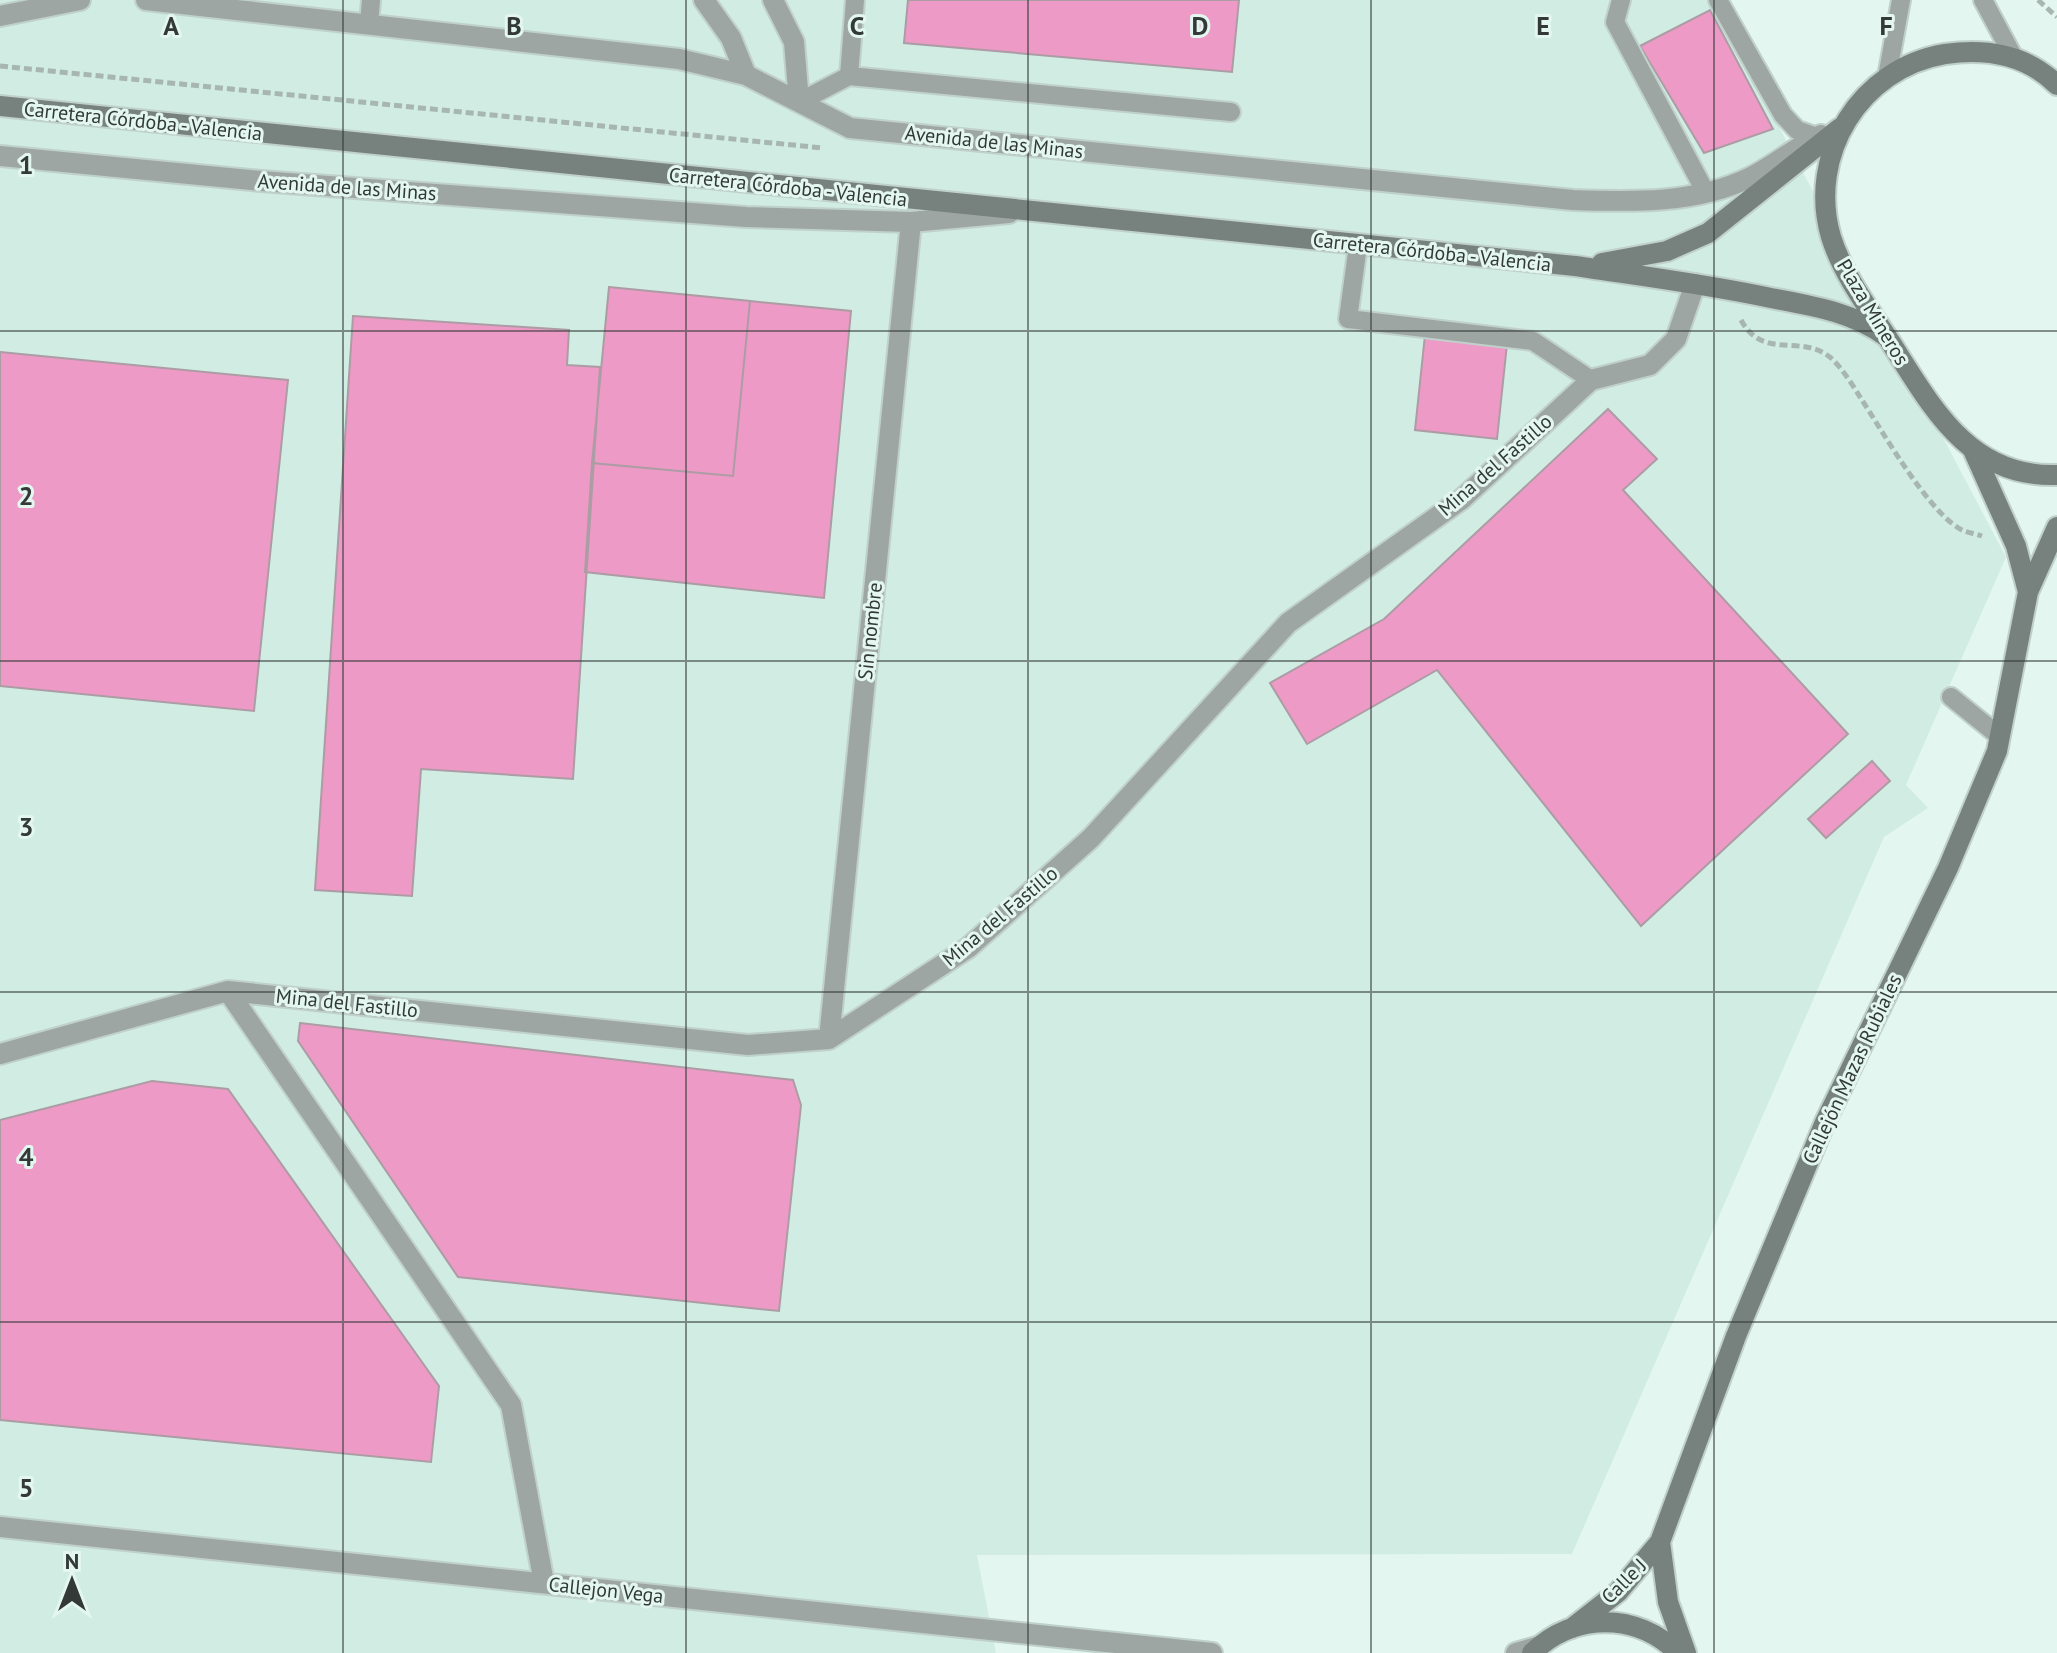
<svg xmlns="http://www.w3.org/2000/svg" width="2057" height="1653" viewBox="0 0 2057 1653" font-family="'PT Sans',sans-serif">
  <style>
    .built { fill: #d0ece3 }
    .building { fill: #ee9ac6; stroke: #ac9ca4; stroke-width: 2 }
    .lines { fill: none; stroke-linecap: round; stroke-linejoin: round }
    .service-casing { stroke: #c0d1cb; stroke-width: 22 }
    .minor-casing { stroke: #c0d1cb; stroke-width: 24 }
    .tertiary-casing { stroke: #c0d1cb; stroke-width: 24 }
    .secondary-casing { stroke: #c0d1cb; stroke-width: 24 }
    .path { stroke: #a7b6b1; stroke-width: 5; stroke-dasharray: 8 4; stroke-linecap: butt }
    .service { stroke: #9ea6a4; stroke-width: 18 }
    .minor { stroke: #9ea6a4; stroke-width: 20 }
    .tertiary { stroke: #9ea6a4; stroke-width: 20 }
    .secondary { stroke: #77827e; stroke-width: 20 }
    .grid { fill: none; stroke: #323937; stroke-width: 2; stroke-opacity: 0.55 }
    .labels { text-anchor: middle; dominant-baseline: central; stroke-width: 6; stroke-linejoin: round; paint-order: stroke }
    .street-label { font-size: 20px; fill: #323937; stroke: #e3f7f0 }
    .grid-label { font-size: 26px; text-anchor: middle; font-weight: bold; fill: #323937; stroke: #e3f7f0; stroke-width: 6; stroke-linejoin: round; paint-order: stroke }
  </style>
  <rect width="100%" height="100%" fill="#e3f7f0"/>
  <path class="built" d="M0,0H1712L2006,557L1906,785L1928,808L1884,837L1572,1554L977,1555L996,1653H0Z"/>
  <path class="building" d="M908,0H1239L1232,72L904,43Z
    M1710,10L1773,129L1704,153L1640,46Z
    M609,287L750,301L733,476L592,463Z
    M750,301L851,311L824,598L585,572L592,463L733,476Z
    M353,316L569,330L567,365L600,367L573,779L421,769L412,896L315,890Z
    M1425,335L1507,344L1497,439L1415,430Z
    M0,352L288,380L254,711L0,686Z
    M1608,409L1657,459L1623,490L1848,734L1641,926L1437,670L1307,744L1270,683L1384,619Z
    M1872,761L1890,781L1826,838L1808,819Z
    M300,1023L793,1080L801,1105L779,1311L458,1277L298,1041Z
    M152,1081L228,1089L439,1386L431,1462L0,1420V1120Z"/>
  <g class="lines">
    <defs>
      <path id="service" d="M1621,0L1615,22L1706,193
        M1718,0L1783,115L1797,130L1817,137
        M1983,0L2013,56
        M369,24L371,0
        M849,76L855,0
        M1887,77L1901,0
        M799,102L849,76L1231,112
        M1358,245L1348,319L1533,341L1591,380
        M1951,697L1999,736"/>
      <path id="minor" d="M146,0L679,59L746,75L850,128L1573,200C1633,202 1696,204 1751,177C1775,165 1797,146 1821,135
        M704,0L731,38L746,75
        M773,0L794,42L799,102
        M0,16L80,0
        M0,156L261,181L746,217L911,222L1009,213
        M228,991L511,1405L544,1583
        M829,1039L911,222
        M0,1054L228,991L748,1045L829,1039L968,948L1091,838L1288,623L1462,499L1591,380L1650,365L1676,339L1695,284"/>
      <path id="tertiary" d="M0,1527L1212,1653
        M1516,1653L1540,1646"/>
      <path id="secondary" d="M2057,85C2026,54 1987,48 1945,54C1860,68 1807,155 1831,237C1843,275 1869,309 1891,343C1932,407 1969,478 2057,475
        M0,106L1575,266C1641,276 1706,284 1771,298C1813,306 1852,312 1887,337
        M1602,263L1667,251L1708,233L1840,128
        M1973,450L2016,546L2028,592
        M1660,1542L1668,1602L1686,1653
        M1572,1628L1618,1592L1660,1542L1736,1336L1825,1122L1948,868L1997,751L2028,592L2057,527
        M1532,1653C1574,1612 1637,1612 1678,1653"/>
    </defs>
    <use href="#service" class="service-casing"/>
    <use href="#minor" class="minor-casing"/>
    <use href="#tertiary" class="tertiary-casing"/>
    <use href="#secondary" class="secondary-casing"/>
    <path class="path" d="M2038,0L2057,17
      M0,66L823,148
      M1741,320C1763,361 1802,333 1831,358C1842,368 1852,384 1860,397C1882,430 1930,516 1964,531C1970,533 1976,534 1982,536"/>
    <use href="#service" class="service"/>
    <use href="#minor" class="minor"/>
    <use href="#tertiary" class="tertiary"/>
    <use href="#secondary" class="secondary"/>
  </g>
  <path class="grid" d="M343,0V1653M686,0V1653M1028,0V1653M1371,0V1653M1714,0V1653M0,331H2057M0,661H2057M0,992H2057M0,1322H2057"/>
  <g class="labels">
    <g class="street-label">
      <text transform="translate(143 121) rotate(6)">Carretera Córdoba - Valencia</text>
      <text transform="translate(994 142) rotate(6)">Avenida de las Minas</text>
      <text transform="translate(347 187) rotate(4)">Avenida de las Minas</text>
      <text transform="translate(788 187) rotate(6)">Carretera Córdoba - Valencia</text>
      <text transform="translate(1432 252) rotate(6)">Carretera Córdoba - Valencia</text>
      <text transform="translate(1873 312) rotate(59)">Plaza Mineros</text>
      <text transform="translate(1495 465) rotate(-41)">Mina del Fastillo</text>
      <text transform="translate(870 631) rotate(-84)">Sin nombre</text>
      <text transform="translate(1000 916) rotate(-40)">Mina del Fastillo</text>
      <text transform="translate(347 1003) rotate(6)">Mina del Fastillo</text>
      <text transform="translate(1852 1069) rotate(-65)">Callejón Mazas Rubiales</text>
      <text transform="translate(1624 1581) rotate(-45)">Calle J</text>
      <text transform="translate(606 1590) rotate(6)">Callejon Vega</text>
    </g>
  </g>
  <g class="grid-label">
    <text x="171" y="35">A</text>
    <text x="514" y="35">B</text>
    <text x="857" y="35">C</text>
    <text x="1200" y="35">D</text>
    <text x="1543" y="35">E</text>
    <text x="1886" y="35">F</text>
    <text x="26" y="174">1</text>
    <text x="26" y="505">2</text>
    <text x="26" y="836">3</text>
    <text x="26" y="1166">4</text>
    <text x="26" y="1497">5</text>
  </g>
  <g transform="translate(72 1581)" stroke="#e3f7f0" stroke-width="6" paint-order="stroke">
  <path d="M0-6L14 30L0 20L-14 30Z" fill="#323937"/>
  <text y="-12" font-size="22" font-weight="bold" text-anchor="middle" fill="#323937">N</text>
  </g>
</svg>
